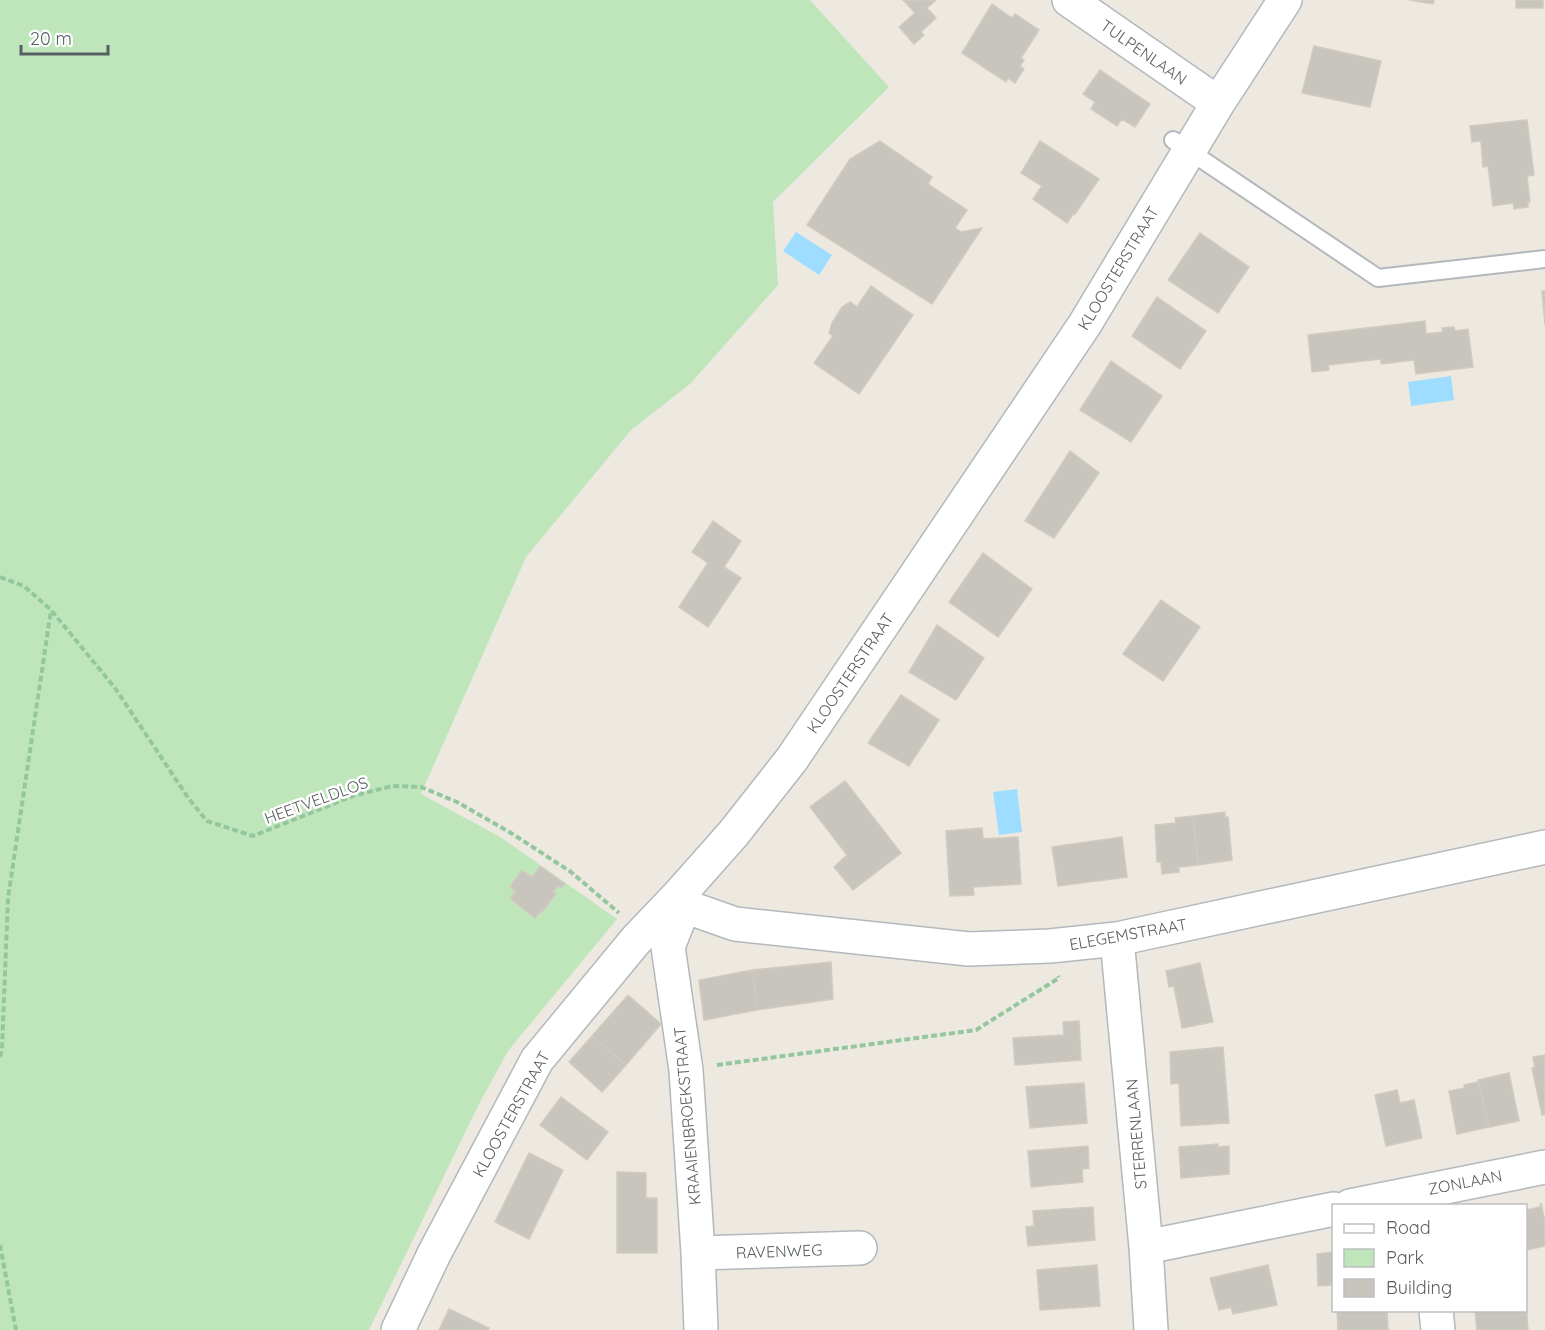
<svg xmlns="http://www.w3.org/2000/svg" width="1545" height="1330" viewBox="0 0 1545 1330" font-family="Quicksand,sans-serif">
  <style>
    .green { fill: #bfe6bb }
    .water { fill: #9eddff }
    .building { fill: #c8c4be; stroke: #d2cabf; stroke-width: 1.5 }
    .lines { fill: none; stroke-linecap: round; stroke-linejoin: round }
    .service-casing { stroke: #b3b8bc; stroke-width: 20 }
    .minor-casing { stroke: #b3b8bc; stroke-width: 36 }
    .path { stroke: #94c79e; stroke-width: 4; stroke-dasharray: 6 3; stroke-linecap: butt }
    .service { stroke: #fff; stroke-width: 16 }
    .minor { stroke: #fff; stroke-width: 33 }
    .labels { text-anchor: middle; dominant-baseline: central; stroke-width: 5; stroke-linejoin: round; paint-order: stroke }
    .street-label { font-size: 16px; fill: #595e62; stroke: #fff }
  </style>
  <rect width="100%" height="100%" fill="#ede9e0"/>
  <path class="green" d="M0,0H810L889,87L773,202L778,285L690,384L631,430L526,557L421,794L502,838L617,919L508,1051L480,1102L369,1330H0Z"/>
  <path class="water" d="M796,232L832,255L819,275L783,251Z
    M1451,376L1454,400L1411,406L1408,382Z
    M1017,789L1022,832L999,835L993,792Z"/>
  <path class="building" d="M903,0H936L927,8L936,18L921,32L924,35L914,44L899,27L915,13Z
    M1409,0H1434L1433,4Z
    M1516,0H1543V8H1516Z
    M992,4L1012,18L1015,14L1039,30L1021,58L1024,60L1020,66L1024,69L1015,83L1008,78L1006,82L962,53Z
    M1314,46L1381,61L1370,107L1302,93Z
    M1100,70L1150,104L1135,127L1122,119L1117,126L1091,109L1095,102L1083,94Z
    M1527,120L1534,175L1527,176L1530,202H1528V207L1514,209L1513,203L1493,206L1488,166L1483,167L1481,141L1472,142L1470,126Z
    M880,141L932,177L928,184L967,210L955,228L961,232L982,228L932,304L807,225L850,159Z
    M1040,141L1099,179L1075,214L1074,213L1067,223L1033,199L1042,186L1021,173Z
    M1200,233L1249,267L1218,313L1168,280Z
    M871,286L913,315L859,394L814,363L833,336L829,333L832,323L842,307L850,302L857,307Z
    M1542,291H1545V325Z
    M1157,297L1206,331L1180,369L1132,336Z
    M1425,321L1426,334L1443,332L1442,328L1454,327L1455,331L1468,329L1473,367L1416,374L1414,360L1381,364V359L1328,365L1329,370L1312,372L1308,335Z
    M1111,361L1162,396L1131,442L1080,410Z
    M1070,451L1099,473L1054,538L1025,521Z
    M713,521L741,541L724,567L741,578L708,627L679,607L708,563L692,552Z
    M983,553L1032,589L998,637L949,602Z
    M1161,600L1200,627L1163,681L1123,654Z
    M937,625L984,658L956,700L909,672Z
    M901,695L939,720L909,766L868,743Z
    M845,781L901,853L853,890L834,867L847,855L810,807Z
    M1225,812V817H1228L1232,860L1198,865L1193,816Z
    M1193,816L1198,865L1179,867V872L1162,874L1161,862H1157L1155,825L1176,823L1175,818Z
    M982,828L983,839L1018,837L1021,884L973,887L974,895L950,896L946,831Z
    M1122,837L1127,877L1058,886L1052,847Z
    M540,866L565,884L561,888L558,885L553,892L556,894L542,912L541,911L535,918L512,900L511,897L516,891L510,887L522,870L532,877Z
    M831,962L833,999L757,1010L753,970Z
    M1200,963L1213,1022L1182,1028L1174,986L1169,987L1166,971Z
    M753,970L757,1010L704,1020L699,980Z
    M628,995L661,1024L626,1065L592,1036Z
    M1079,1021L1081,1060L1015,1065L1013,1038L1064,1035L1063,1022Z
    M592,1036L626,1065L602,1092L569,1062Z
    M1223,1047L1229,1123L1181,1126L1179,1083L1171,1084L1170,1052Z
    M1545,1055V1114L1542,1115L1532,1068L1535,1067L1533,1057Z
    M1509,1073L1519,1121L1489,1127L1478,1080Z
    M1478,1082L1489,1127L1457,1134L1449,1091L1465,1088L1464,1085Z
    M1084,1083L1087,1123L1030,1128L1026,1087Z
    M1397,1090L1400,1103L1414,1100L1422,1138L1386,1146L1375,1095Z
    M561,1097L608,1132L587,1160L540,1125Z
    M1218,1144V1147L1229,1146V1174L1181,1178L1179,1147Z
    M1088,1146L1089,1168L1082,1169L1083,1182L1031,1187L1028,1151Z
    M529,1153L563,1170L529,1239L495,1222Z
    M617,1172L646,1173V1198H657V1253H617Z
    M1541,1203L1545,1222V1246L1526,1250V1210L1540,1207Z
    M1093,1207L1095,1240L1028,1246L1026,1227L1034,1226L1033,1211Z
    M1334,1252V1285L1318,1286L1317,1254Z
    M1097,1265L1100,1306L1040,1310L1037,1270Z
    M1268,1265L1277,1305L1233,1314L1231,1307L1219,1310L1210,1278Z
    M1526,1303L1528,1330H1477L1475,1310H1526Z
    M449,1309L489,1328L488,1330H439Z
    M1337,1310H1387L1388,1330H1338Z"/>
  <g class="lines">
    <defs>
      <path id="service" d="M1173,140L1378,278L1545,259"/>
      <path id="minor" d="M1069,0L1218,103
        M678,896L684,906L735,924L969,949L1050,946L1117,939L1545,847
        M684,906L668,947L686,1070L698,1253L701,1330
        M1117,939L1146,1247L1151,1330
        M1350,1206L1545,1167
        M1146,1247L1334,1209
        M698,1253L860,1248
        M1436,1310L1438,1330
        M398,1330L434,1254L537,1060L636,940L678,896L733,834L792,759L1085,324L1218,103L1285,0"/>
    </defs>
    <use href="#service" class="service-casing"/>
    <use href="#minor" class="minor-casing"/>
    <path class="path" d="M0,577L24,586L51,610L115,688L189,799L207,821L253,836L353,796L392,786L421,787L457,802L511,833L571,872L619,913
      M0,1057L2,1049L8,898L51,610
      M717,1065L976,1030L1059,978L1058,976
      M0,1245L16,1330"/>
    <use href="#service" class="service"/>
    <use href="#minor" class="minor"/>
  </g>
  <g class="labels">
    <g class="street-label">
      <text transform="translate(1144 52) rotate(35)">TULPENLAAN</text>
      <text transform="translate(1118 268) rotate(-59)">KLOOSTERSTRAAT</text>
      <text transform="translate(850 673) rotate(-56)">KLOOSTERSTRAAT</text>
      <text transform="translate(316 800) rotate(-20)">HEETVELDLOS</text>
      <text transform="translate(1128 934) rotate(-10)">ELEGEMSTRAAT</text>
      <text transform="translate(511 1114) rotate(-61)">KLOOSTERSTRAAT</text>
      <text transform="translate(687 1116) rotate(-95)">KRAAIENBROEKSTRAAT</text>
      <text transform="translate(1136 1134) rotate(-95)">STERRENLAAN</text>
      <text transform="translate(1465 1182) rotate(-11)">ZONLAAN</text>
      <text transform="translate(779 1251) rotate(-2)">RAVENWEG</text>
    </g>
  </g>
  <rect x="1332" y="1204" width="195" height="108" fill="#ffffff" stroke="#bdbfc0" stroke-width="1.5"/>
  <rect x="1344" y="1224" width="30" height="9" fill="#ffffff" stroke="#bdbfc0" stroke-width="1.5"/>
  <text x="1386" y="1234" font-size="18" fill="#595e62">Road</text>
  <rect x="1344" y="1249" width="30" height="18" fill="#bfe6bb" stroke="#bdbfc0" stroke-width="1.5"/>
  <text x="1386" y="1264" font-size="18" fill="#595e62">Park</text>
  <rect x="1344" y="1279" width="30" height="18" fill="#c8c4be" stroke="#bdbfc0" stroke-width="1.5"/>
  <text x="1386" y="1294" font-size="18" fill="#595e62">Building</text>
  <path d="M21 45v9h87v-9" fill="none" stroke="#595e62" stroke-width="3"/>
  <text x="30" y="45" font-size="18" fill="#595e62" stroke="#ffffff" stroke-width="4.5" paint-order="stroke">20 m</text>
</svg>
